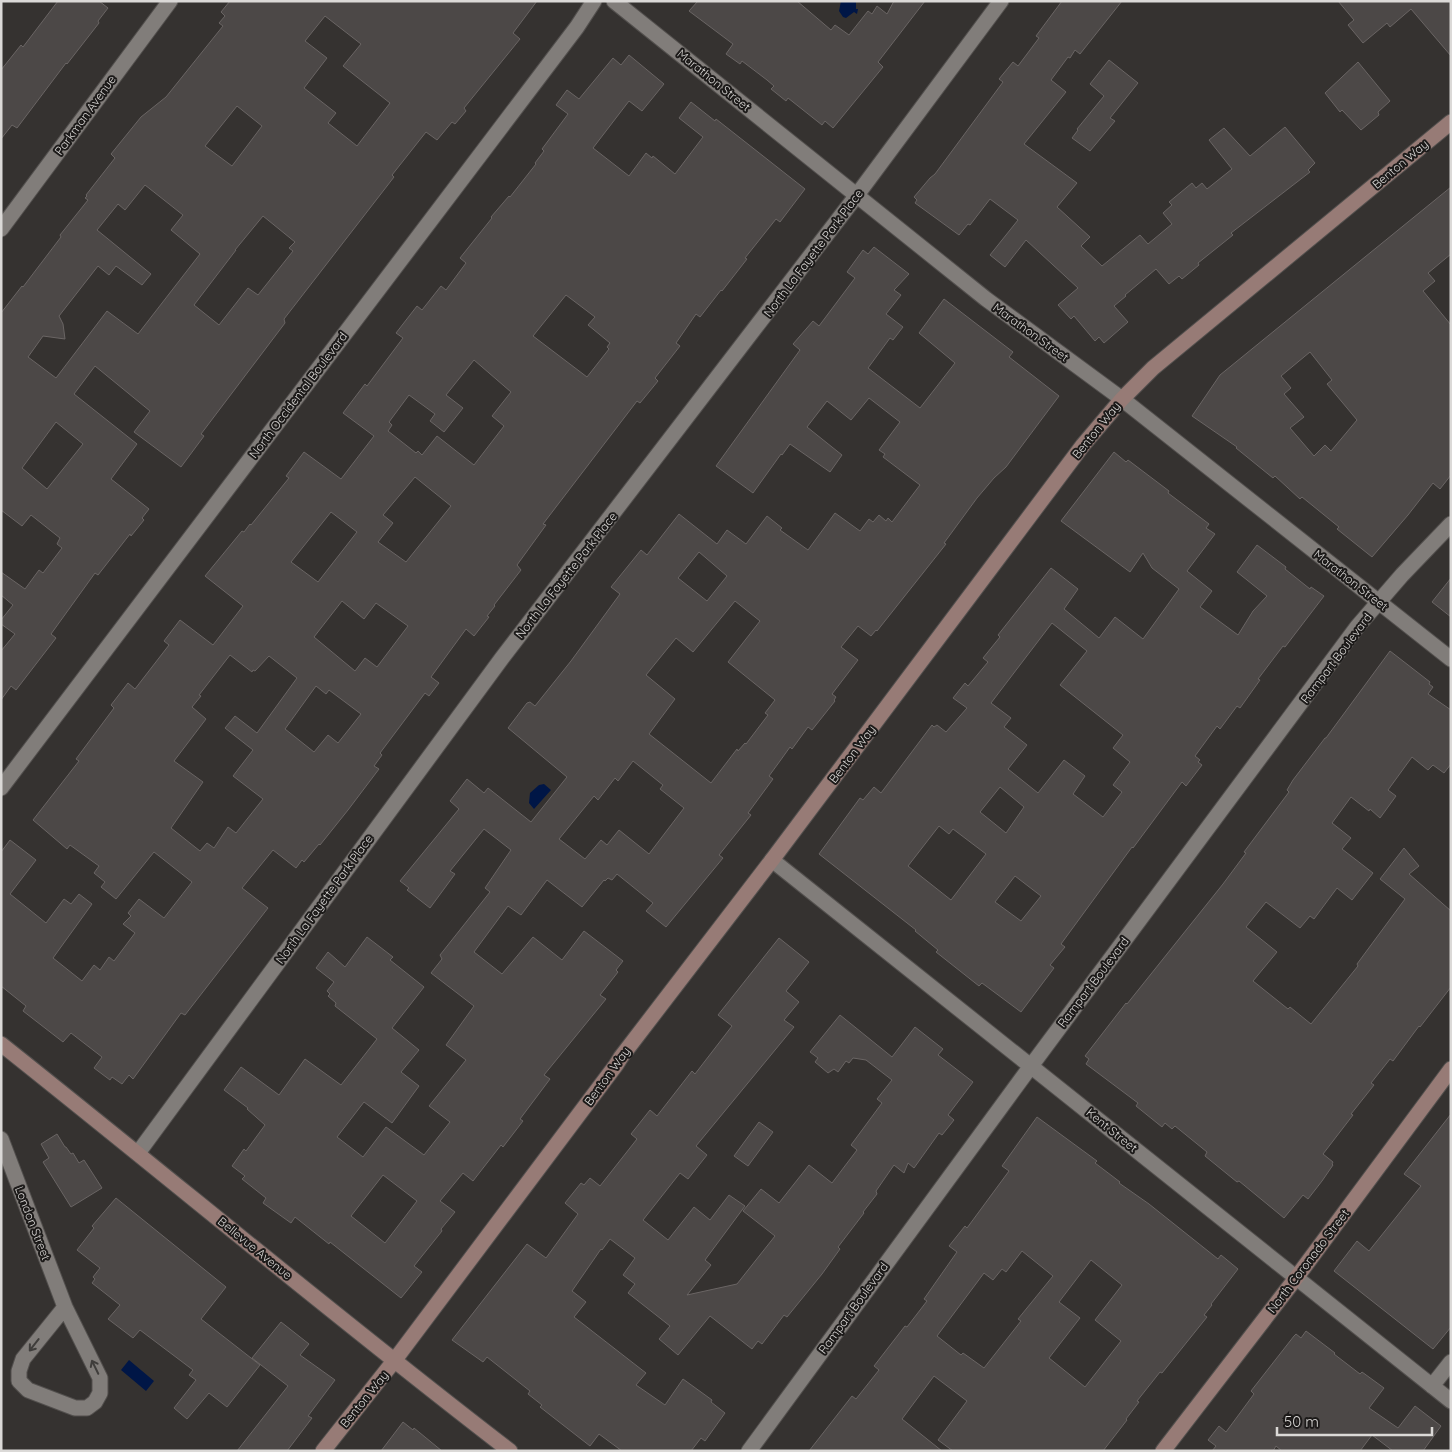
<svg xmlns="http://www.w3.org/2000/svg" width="1452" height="1452" viewBox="0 0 1452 1452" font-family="Quicksand,sans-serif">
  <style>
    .water { fill: #001646 }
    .building { fill: #4c4847; stroke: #6a6564; fill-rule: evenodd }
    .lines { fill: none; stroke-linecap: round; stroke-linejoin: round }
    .street-casing { stroke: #524f4d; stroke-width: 17 }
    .secondary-casing { stroke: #524f4d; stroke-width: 17 }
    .street { stroke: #817d7a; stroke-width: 15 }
    .secondary { stroke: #977b76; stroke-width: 15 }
    .oneway { stroke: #3f3d3b }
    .labels { text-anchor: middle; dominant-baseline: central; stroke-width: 4; stroke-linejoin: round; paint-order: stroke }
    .street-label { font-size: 12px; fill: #dbd9d7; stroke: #1c1a19 }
  </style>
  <rect width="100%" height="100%" fill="#353230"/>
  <path class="water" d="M841,1H856V9H858L857,14L854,12L846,18L843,17L839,11Z
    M544,784L551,790L534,809L529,803L530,793L539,785Z
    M129,1360L154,1381L146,1391L121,1370Z"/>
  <path class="building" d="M58,1H99L108,8L98,21L99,23L67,64L66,63L17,128L12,125L1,139V70L21,45L23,47Z
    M230,1H537L513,33L520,39L464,108L466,111L455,124L452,122L437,140L426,132L392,175L394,177L284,319L285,323L201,434L204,436L181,467L134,432L150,411L95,366L74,394L137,444L111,479L149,509L142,518L144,520L131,536L130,534L98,575L95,573L51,634L56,638L16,690L11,686L1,700V651L15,634L1,624V620L13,605L1,595V572L25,589L39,570L43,573L62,548L57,544L60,538L31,515L22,526L1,510V313L22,286L23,287L61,237L60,235L88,200L85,198L87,196L86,195L115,158L111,154L141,117L166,97L223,26L219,23L225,16L221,12ZM325,16L361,44L343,66L390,103L357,146L328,123L336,113L304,88L327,58L305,41ZM237,106L262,126L232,166L205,146ZM145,185L183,215L171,230L200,254L138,334L107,311L56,378L28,357L43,336L65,339L63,324L59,316L98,266L109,275L116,266L142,285L151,274L97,230L118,204L125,210ZM263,216L295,242L289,248L293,251L258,295L248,288L219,325L194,305L236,250H235ZM56,422L83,444L47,489L22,468Z
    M698,1H797L831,30L835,25L849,35L868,11L872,14L877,6L887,14L894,1H925L878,62L883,67L833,128L825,121L822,125L788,98L786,101L771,89L774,86L767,80L742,61L740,64L726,54L733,44L689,11Z
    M1062,1H1122L1080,54L1075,50L1070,58L1068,57L1051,80L1066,92L1024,144L1077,183L1057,207L1090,237L1081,246L1102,266L1140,235L1148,244L1172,224L1163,213L1172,205L1169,202L1192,183L1196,188L1202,183L1207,189L1232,169L1209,140L1224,128L1250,156L1285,127L1315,163L1308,170L1310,172L1231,233L1233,235L1198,263L1199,265L1182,279L1179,276L1169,284L1156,269L1125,295L1126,296L1114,306L1128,322L1104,343L1099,337L1095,341L1074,316L1071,319L1058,305L1078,288L1026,240L1005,267L990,255L1018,220L990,199L970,225L968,224L959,235L915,203L917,200L914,197L930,178L935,174L1003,82L999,79L1013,62L1018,66L1039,38L1036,36Z
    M1338,1H1451V56L1411,9L1390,27L1387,23L1363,43L1348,25L1354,20Z
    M629,55L664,84L642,111L629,101L593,148L629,176L646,153L652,158L653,156L675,174L703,137L679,118L691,102L715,121L716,119L805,189L780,222L776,219L745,258L747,259L722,291L721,290L700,317L696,314L676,343L680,346L655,378L658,381L640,403L637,401L543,524L546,525L517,565L521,570L494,605L495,606L487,616L489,617L474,636L466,629L431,677L439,683L429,696L425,693L380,753L382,755L374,766L379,769L348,810L320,845L319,844L304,862L302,860L296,868L273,850L242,888L268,908L185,1015L181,1013L133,1079L129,1075L122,1084L112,1077L110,1080L94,1068L102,1057L71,1033L63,1042L23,1011L26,1006L1,986V852L10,840L36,860L10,894L46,923L64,899L71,904L79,894L92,904L53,958L82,981L94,965L100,970L109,957L114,961L135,933L123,924L131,916L128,913L139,899L164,918L192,882L154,852L116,899L101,887L105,882L94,873L99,866L70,845L67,849L33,820L79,761L76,759L114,708L111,705L128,683L135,689L169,645L164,641L180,620L213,645L243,606L205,576L242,531L244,532L250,524L251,525L289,478L286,476L304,452L341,479L374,436L343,413L365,384L367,386L403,338L396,333L417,306L422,310L441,286L446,290L466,263L460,258L492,218L491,217L509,196L510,197L536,164L535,163L544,151L542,149L568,114L556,105L567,90L579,99L613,58L621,65ZM566,295L595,317L588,325L610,343L607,347L609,349L587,377L533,336ZM474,360L511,392L492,416L504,426L474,465L437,436L422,455L418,451L416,453L388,431L392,425L389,422L409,395L435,414L430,421L444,432L463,408L446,395ZM415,477L451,506L406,562L378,542L393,523L383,515ZM331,512L357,532L318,582L291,562ZM342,601L364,619L376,603L408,626L377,667L365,658L355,671L314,637ZM230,655L252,672L253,670L255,671L269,656L297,678L257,733L235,716L225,728L253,750L233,776L263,799L236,833L228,827L214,848L207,843L200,851L171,828L203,782L174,761L206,719L192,707L201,696L199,695ZM316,686L326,694L329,690L361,714L338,743L328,735L314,752L285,729Z
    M1109,60L1138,83L1110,118L1115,121L1090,151L1072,138L1078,130L1077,129L1104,96L1090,84Z
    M1358,62L1390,101L1378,112L1379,115L1361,130L1342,110L1340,112L1325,93Z
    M1451,187V254L1428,273L1435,281L1423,291L1451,325V475L1440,489L1433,483L1408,515L1372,557L1337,529L1339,527L1302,497L1300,499L1275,476L1273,478L1236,448L1237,447L1192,416L1220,375ZM1310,352L1332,380L1327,384L1357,420L1331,451L1325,445L1314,456L1290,428L1304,417L1284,394L1291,388L1281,376Z
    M874,247L909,274L894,290L901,295L886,314L903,327L893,340L890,338L868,368L920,408L955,363L919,333L944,299L1013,352L1009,357L1059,396L1006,467L994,478L977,498L944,543L946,544L877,631L876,630L871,636L858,626L841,647L858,660L832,694L836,697L834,700L835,701L812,730L808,727L792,749L790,747L780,761L769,776L773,779L748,813L751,815L719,855L723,858L666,927L646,911L653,903L617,874L612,880L608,878L605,881L604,880L582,907L547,880L521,915L508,906L474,952L502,974L533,937L562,960L584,931L623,961L616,970L618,972L600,995L606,999L544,1075L550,1079L520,1119L523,1121L503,1147L501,1145L473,1181L463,1173L440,1201L455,1212L441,1229L442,1231L414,1266L422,1272L401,1298L330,1242L329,1244L295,1217L291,1223L263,1203L266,1198L242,1179L245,1176L232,1166L244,1149L246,1151L265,1125L247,1109L248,1108L224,1090L241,1067L279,1095L305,1059L341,1085L377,1039L335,1006L336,1003L328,996L330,994L327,991L334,982L316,968L328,952L345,967L367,937L393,957L390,960L424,987L392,1028L419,1050L401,1072L419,1086L392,1123L364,1102L337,1137L363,1157L386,1127L424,1155L450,1122L429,1106L466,1060L446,1045L474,1006L431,973L442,959L440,955L490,892L485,888L511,850L484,829L450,871L455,874L430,908L407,890L409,888L400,881L459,809L450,801L467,779L484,793L488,788L531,822L567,777L508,728L527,703L530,702L535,706L571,661L620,594L611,587L641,550L647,555L679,514L717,544L727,530L746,544L767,516L782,528L780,530L808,550L835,513L860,531L869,519L873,522L879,515L886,521L888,518L892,522L920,485L883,457L885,454L879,450L900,422L869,398L851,420L827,401L807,427L842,455L830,472L790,444L782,455L781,454L753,493L716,466L800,350L793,344L813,321L819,326L855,278L847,272L863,250L868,254ZM699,552L727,576L707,601L678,578ZM735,601L760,621L728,662L775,700L765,713L768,715L746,744L745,743L738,751L737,749L711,783L649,734L675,699L646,675L676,638L693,652ZM633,761L663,785L660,789L684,808L649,854L619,830L607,845L601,840L585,859L559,839L594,796L598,800L615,778L618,781ZM383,1175L417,1201L385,1243L351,1216Z
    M1114,452L1126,462L1128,460L1169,491L1168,493L1209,524L1206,528L1215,534L1187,571L1212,591L1200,607L1238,635L1253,611L1267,596L1237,572L1257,545L1286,567L1285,569L1310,589L1311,587L1324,596L1285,647L1283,646L1258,679L1260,680L1240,708L1237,706L1220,729L1217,726L1195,756L1200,760L1198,762L1202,765L1186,786L1182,782L1133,848L1132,847L1061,944L1065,947L1050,965L1054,968L1021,1012L982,983L979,986L936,952L938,950L915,931L916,930L819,854L860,798L863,800L874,787L881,793L932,725L934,727L937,725L946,732L967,708L953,698L965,683L968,686L988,662L983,658L1000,637L998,635L1051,568L1078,589L1064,609L1099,638L1115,617L1143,639L1179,589L1152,568L1143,553L1130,572L1061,521ZM1052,623L1087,651L1060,685L1123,735L1113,748L1130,762L1113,785L1122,792L1103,817L1073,794L1085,776L1064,760L1038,793L1008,769L1027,745L1004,727L1011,718L991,703ZM1000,787L1024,807L1006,833L980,812ZM939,826L949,834L953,829L986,854L951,900L908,866ZM1015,876L1041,896L1021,921L995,902Z
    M1451,578V617L1432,602Z
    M1390,651L1430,682L1429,684L1433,687L1428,694L1451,710V764L1444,773L1433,765L1428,770L1412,757L1388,790L1396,796L1380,818L1370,809L1369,811L1351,797L1332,823L1351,838L1342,849L1373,873L1352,900L1337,888L1314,919L1310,916L1300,928L1266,902L1246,927L1277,952L1253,981L1288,1009L1290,1007L1311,1024L1358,966L1357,964L1405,899L1380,879L1404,848L1419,866L1409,874L1451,911V987L1420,1027L1419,1026L1393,1061L1390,1059L1371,1083L1374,1085L1351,1114L1353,1115L1323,1154L1333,1162L1332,1164L1333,1165L1322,1181L1308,1199L1303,1195L1284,1218L1239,1181L1237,1182L1205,1156L1207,1152L1175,1126L1172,1129L1165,1123L1162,1127L1136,1106L1138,1103L1086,1064L1089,1059L1085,1056L1126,1003L1127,1004L1223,884L1246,853L1244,852L1289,792L1287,790L1293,780L1325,738H1326Z
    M779,938L809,962L786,991L799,1002L784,1020L794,1027L696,1146L707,1155L688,1179L680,1173L643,1220L668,1240L694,1207L710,1220L729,1195L745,1206L705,1260L711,1265L687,1295L737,1284L775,1236L743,1211L761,1189L779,1203L809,1165L832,1183L857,1150L851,1145L882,1103L877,1099L892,1080L866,1060L853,1058L849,1063L846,1061L838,1072L834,1069L828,1073L815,1062L818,1058L810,1052L840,1015L892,1057L915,1027L943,1049L938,1055L973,1082L948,1115L954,1120L942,1135L939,1133L914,1168L908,1163L904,1173L894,1165L876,1191L877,1194L863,1212L864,1213L838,1247L840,1249L822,1274L787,1317L784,1315L762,1344L758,1341L752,1349L710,1316L678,1355L659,1339L670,1326L628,1293L635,1284L623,1275L635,1258L610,1239L602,1250L601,1249L572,1291L586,1302L574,1317L646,1373L636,1385L665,1405L683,1379L712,1400L711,1402L725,1413L705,1441L701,1438L691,1451H622L599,1434L590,1446L540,1407L542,1405L528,1394L530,1391L487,1357L483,1362L452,1340L527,1244L546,1258L578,1214L565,1203L581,1183L584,1185L590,1178L600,1186L637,1139L631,1134L650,1110L657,1116L692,1071L695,1074L732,1026L718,1015Z
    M1451,1114V1327L1433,1349L1334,1271L1357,1241L1369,1251L1421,1186L1404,1174Z
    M1037,1117L1097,1161L1095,1163L1120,1182L1119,1183L1149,1204L1218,1259L1221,1255L1238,1269L1211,1304L1212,1305L1204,1315L1207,1317L1162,1373L1160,1372L1137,1401L1139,1402L1126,1419L1127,1420L1103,1451H953L938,1440L967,1401L934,1376L902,1419L942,1451H809L852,1396L856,1399L879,1370L874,1366L905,1326L907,1327L927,1301L924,1299L957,1252L949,1246L965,1226L967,1228L1009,1171L1002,1166ZM1022,1251L1053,1276L1018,1319L1021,1321L984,1368L963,1353L961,1355L937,1336L984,1273L993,1280L1002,1269L1006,1272ZM1091,1260L1122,1285L1095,1320L1121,1341L1085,1387L1049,1358L1080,1318L1059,1302Z
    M759,1122L773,1132L748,1166L734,1156Z
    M57,1134L65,1147H66L71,1154L73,1153L79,1163L84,1160L102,1188L71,1207L43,1162L49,1158L41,1144Z
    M116,1198L226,1287L201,1319L260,1365L227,1407L209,1393L187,1419L174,1408L196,1380L189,1375L193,1370L140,1330L133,1338L108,1319L120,1305L92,1283L95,1279L93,1277L100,1268L77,1250L94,1228L92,1226Z
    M281,1322L309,1344L300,1355L335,1380L308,1416L312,1418L287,1451H237L288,1386L252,1358Z
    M1306,1331L1335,1353L1334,1354L1360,1374L1362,1372L1384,1388L1369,1408L1398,1428L1415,1406L1441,1426L1423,1451H1393L1372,1435L1360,1451H1282L1276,1446L1273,1451H1212L1216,1446L1208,1440L1219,1426L1226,1432L1254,1394L1251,1391L1294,1336L1296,1334L1301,1338Z
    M403,1422L413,1430L414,1428L442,1451H381Z"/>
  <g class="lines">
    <defs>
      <path id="street" d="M614,1L986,299L1122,399L1451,659
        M1,229L170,1
        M1,788L577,27L594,1
        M772,860L1451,1401
        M1,1139L65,1307L100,1378V1393L95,1402L87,1408H75L28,1390L19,1381V1371L23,1359L65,1307
        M138,1153L502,658L857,195L1001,1
        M1432,1386L1451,1362
        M749,1451L1031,1066L1357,627L1402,575L1451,524"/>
      <path id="secondary" d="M1,1044C171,1179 338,1319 510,1451
        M323,1451L394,1361L616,1065L621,1057L772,860L1083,445L1122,399L1153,368L1451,122
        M1163,1451L1296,1278L1451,1069"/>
    </defs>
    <use href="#street" class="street-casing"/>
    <use href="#secondary" class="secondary-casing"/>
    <use href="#street" class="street"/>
    <use href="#secondary" class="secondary"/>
  </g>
  <defs><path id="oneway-shaft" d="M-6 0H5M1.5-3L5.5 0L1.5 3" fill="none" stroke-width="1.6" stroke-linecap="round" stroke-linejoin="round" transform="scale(1.25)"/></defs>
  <g class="oneway">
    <use href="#oneway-shaft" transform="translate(34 1345) rotate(128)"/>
    <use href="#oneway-shaft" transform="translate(95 1367) rotate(-116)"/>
  </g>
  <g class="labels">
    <g class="street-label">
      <text transform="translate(714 80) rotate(39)">Marathon Street</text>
      <text transform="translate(85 115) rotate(-54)">Parkman Avenue</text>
      <text transform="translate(1400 164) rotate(-40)">Benton Way</text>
      <text transform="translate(813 253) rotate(-53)">North La Fayette Park Place</text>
      <text transform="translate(1031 332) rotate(36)">Marathon Street</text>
      <text transform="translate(298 395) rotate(-53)">North Occidental Boulevard</text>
      <text transform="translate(1096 430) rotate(-51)">Benton Way</text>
      <text transform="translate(566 575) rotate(-52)">North La Fayette Park Place</text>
      <text transform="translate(1351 580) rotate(38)">Marathon Street</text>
      <text transform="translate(1336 658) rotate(-53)">Rampart Boulevard</text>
      <text transform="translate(852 754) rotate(-53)">Benton Way</text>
      <text transform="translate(324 899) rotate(-54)">North La Fayette Park Place</text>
      <text transform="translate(1093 982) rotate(-53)">Rampart Boulevard</text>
      <text transform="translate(607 1076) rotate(-54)">Benton Way</text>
      <text transform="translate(1112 1130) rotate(39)">Kent Street</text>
      <text transform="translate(33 1223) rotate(69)">London Street</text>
      <text transform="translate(255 1248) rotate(39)">Bellevue Avenue</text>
      <text transform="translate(1308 1261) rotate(-53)">North Coronado Street</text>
      <text transform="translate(853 1308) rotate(-54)">Rampart Boulevard</text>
      <text transform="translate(364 1399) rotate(-51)">Benton Way</text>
    </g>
  </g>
  <rect width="1452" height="1452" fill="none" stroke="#dbd9d7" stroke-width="5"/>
  <path d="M1277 1427v8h155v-8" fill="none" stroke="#dbd9d7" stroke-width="2.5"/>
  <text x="1284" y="1427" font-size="15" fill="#dbd9d7" stroke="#1c1a19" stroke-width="4" paint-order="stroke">50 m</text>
</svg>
